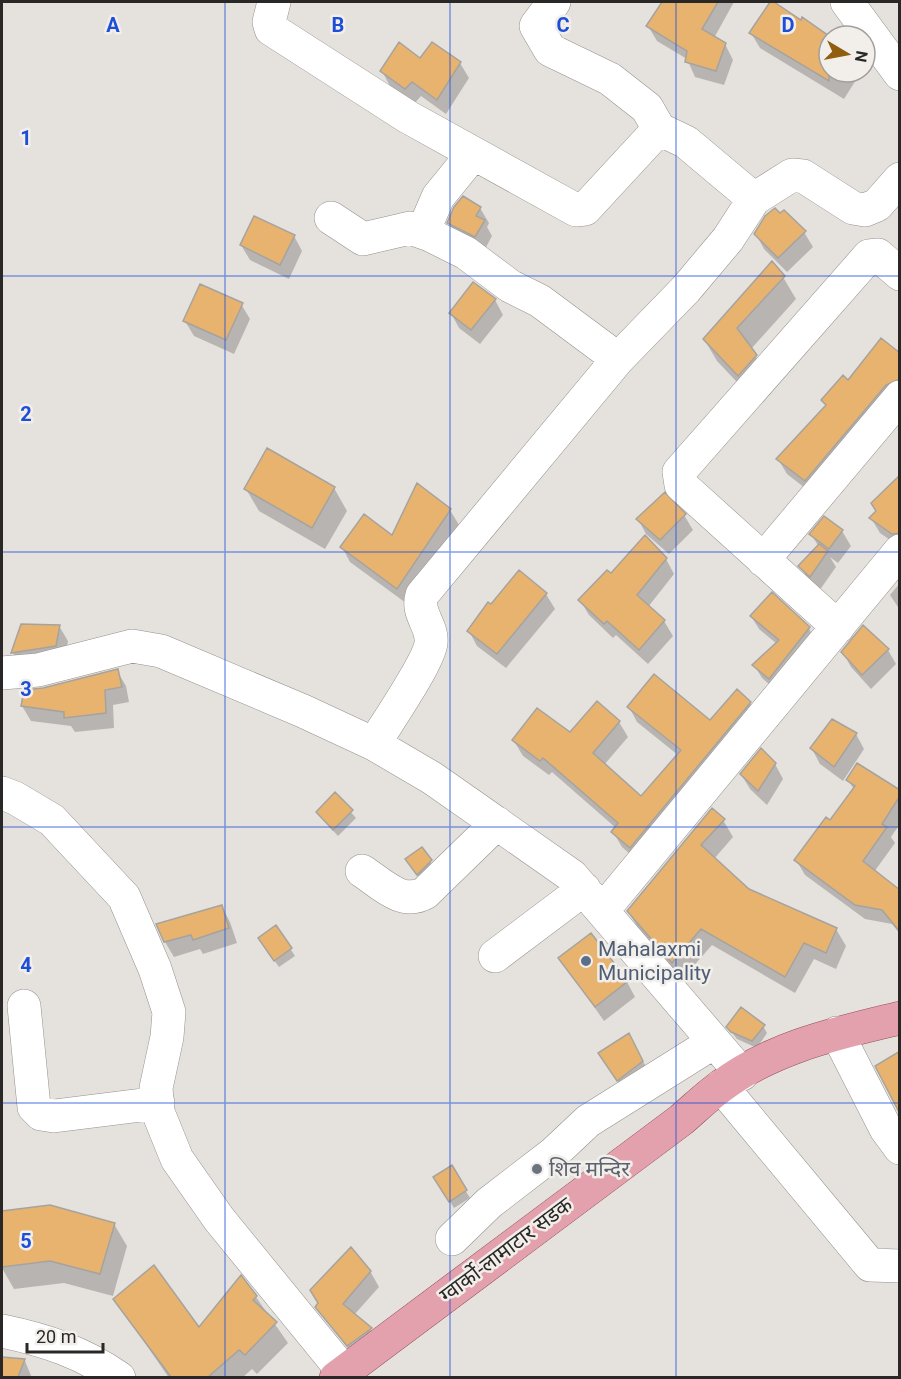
<svg xmlns="http://www.w3.org/2000/svg" width="901" height="1379" viewBox="0 0 901 1379" font-family="Roboto,'Noto Sans Devanagari',sans-serif">
  <style>
    .shadow { fill: #0003 }
    .building { fill: #e7b36e; stroke: #a6a39f; stroke-width: 1.5 }
    .lines { fill: none; stroke-linecap: round; stroke-linejoin: round }
    .minor-casing { stroke: #94918d; stroke-width: 34 }
    .major-casing { stroke: #964d5a; stroke-width: 34 }
    .minor { stroke: #fff; stroke-width: 33 }
    .major { stroke: #e3a0ad; stroke-width: 33 }
    .grid { fill: none; stroke: #1d4ed8; stroke-width: 1.5; stroke-opacity: 0.55 }
    .service-dot { fill: #5c6f8a; stroke: #f2efeb; stroke-width: 2 }
    .worship-dot { fill: #6b7280; stroke: #f2efeb; stroke-width: 2 }
    .labels { text-anchor: middle; dominant-baseline: central; stroke-width: 5; stroke-linejoin: round; paint-order: stroke }
    .service-label { font-size: 21px; fill: #4e5e75; stroke: #f2efeb; text-anchor: start }
    .worship-label { font-size: 21px; fill: #5b616d; stroke: #f2efeb; text-anchor: start }
    .street-label { font-size: 21px; fill: #292827; stroke: #f2efeb }
    .grid-label { font-size: 20px; text-anchor: middle; font-weight: bold; fill: #1d4ed8; stroke: #f2efeb; stroke-width: 5; stroke-linejoin: round; paint-order: stroke }
  </style>
  <rect width="100%" height="100%" fill="#e5e2de"/>
  <path class="shadow" d="M664,2H734L714,38L725,44L733,60L724,85L695,77L687,59L657,41L648,26Z
    M772,2L829,37V72H861L844,99L760,48L751,33Z
    M420,60L460,63L469,78L446,114L421,96L414,104L390,86L382,71Z
    M480,208L489,223L487,227L492,236L484,251L458,238L449,223Z
    M804,232L813,247L787,272L764,249L756,234Z
    M294,236L302,251L289,279L250,260L241,245Z
    M783,277L796,299L751,349L769,378L752,398L717,361L704,339Z
    M495,300L503,315L480,344L459,328L451,313Z
    M241,304L250,319L234,354L194,336L185,321Z
    M900,355V397L814,495L787,474L778,459L826,407L823,401L848,382Z
    M334,488L347,511L325,549L259,511L246,489Z
    M900,488V547L880,533L871,518Z
    M450,510L459,525L406,603L350,562L342,547L393,538Z
    M684,515L693,530L669,554L646,534L638,519Z
    M842,531L851,546L838,563L830,557L836,567L819,591L809,581L800,566L819,547L811,534Z
    M666,559L674,574L648,607L664,621L673,636L648,664L616,635L613,638L589,615L580,600L611,575Z
    M900,583V610L890,595Z
    M546,594L555,609L506,668L477,646L469,631L491,606Z
    M751,616L808,627L816,641L777,691L762,678L754,665L777,644L759,629Z
    M22,626H59L68,641L64,661L21,668L13,653Z
    M888,650L896,664L871,689L851,667L843,652Z
    M117,671L126,686L129,702L113,705L114,728L75,732L71,726L31,721L22,706L43,690Z
    M597,703L619,722L628,737L604,765L641,798L678,755L637,722L629,707L710,722L750,703L759,718L639,862L622,847L613,832L616,828L552,772L549,775L523,756L514,741L570,734Z
    M856,734L864,749L843,781L820,764L812,749Z
    M775,764L783,779L767,805L750,789L741,774Z
    M848,780L900,792V824L891,837L895,843L874,872L900,891V934L892,924L865,919L805,875L796,860L830,822L854,789Z
    M335,794L356,818L338,836L317,813Z
    M723,820L733,837L714,859L748,890L836,929L846,946L836,969L814,959L795,993L712,945L682,979L638,928L628,911Z
    M430,861L434,868L422,881L411,866Z
    M222,907L230,922L237,943L203,954L200,949L174,957L165,942Z
    M276,927L295,956L279,967L264,946Z
    M560,958L627,982L635,997L604,1021Z
    M763,1026L767,1033L757,1048L737,1039L728,1027Z
    M637,1050L651,1076L626,1095L609,1068Z
    M451,1167L470,1198L454,1208L435,1177Z
    M50,1207L114,1224L127,1246L113,1296L64,1283L14,1289L2,1268V1213Z
    M370,1271L379,1287L354,1315L370,1329L379,1343L357,1360L316,1307Z
    M256,1297L288,1343L257,1374L252,1369L242,1378H169L115,1299L199,1329Z
    M2,1359L25,1361L32,1378H2Z"/>
  <path class="building" d="M662,2H718L702,29L726,43L716,71L685,62L687,51L646,26Z
    M770,2H774L801,20L802,17L829,36V81L749,33Z
    M399,42L420,58L432,42L461,62L437,100L412,82L405,89L380,71Z
    M463,196L481,207L476,216L485,220L475,237L447,223L454,207Z
    M775,208L780,213L784,210L806,231L778,258L754,234L765,216Z
    M254,216L295,235L280,265L240,245Z
    M772,261L785,276L737,328L757,355L738,376L703,339Z
    M473,282L496,299L471,330L449,313Z
    M200,284L243,303L226,340L183,321Z
    M881,338L900,353V379L886,385L805,481L776,459L826,405L821,400L843,375L848,380Z
    M267,448L335,487L312,528L244,489Z
    M900,475V533L892,534L869,518L876,511L871,503Z
    M417,483L451,509L397,589L340,547L364,514L392,535Z
    M665,492L686,514L660,540L636,519Z
    M824,516L843,530L829,549L809,534Z
    M645,535L667,558L637,595L665,620L639,650L607,621L604,624L578,600L607,570L611,573Z
    M819,544L828,551L810,577L798,566Z
    M519,570L547,593L497,654L467,631L488,602L491,604Z
    M772,592L810,627L769,679L752,665L779,640L750,616Z
    M21,624L60,625L56,646L11,653Z
    M863,625L889,649L862,675L841,652Z
    M118,669L122,687L105,690L106,713L64,718V712L21,706L24,690L43,688Z
    M654,674L710,720L737,689L751,702L630,848L611,832L618,823L543,758L540,761L512,740L537,708L570,732L597,701L620,721L593,753L641,796L681,750L627,707Z
    M832,719L857,733L834,767L810,748Z
    M761,748L776,763L758,791L740,774Z
    M857,763L900,790V796L882,824L887,827L863,861L900,890V932L882,910L855,905L794,860L826,817L830,820L855,786L846,780Z
    M335,792L353,810L333,830L316,812Z
    M712,808L725,819L701,845L749,889L837,928L826,953L804,943L785,977L701,929L672,963L627,911Z
    M422,847L432,860L417,875L405,859Z
    M222,905L229,928L193,940L191,935L164,942L156,924Z
    M276,925L292,948L274,961L258,938Z
    M591,933L628,981L595,1007L558,958Z
    M741,1007L765,1025L752,1041L731,1032L726,1027Z
    M629,1033L643,1061L617,1081L598,1053Z
    M900,1051V1114L875,1066Z
    M452,1165L467,1190L449,1202L433,1177Z
    M50,1205L115,1223L100,1274L50,1261L2,1267V1211Z
    M351,1247L371,1271L343,1304L372,1328L347,1346L315,1307L318,1303L310,1290Z
    M154,1265L199,1327L241,1275L257,1296L253,1300L277,1322L245,1355L239,1350L208,1377H171L113,1299Z
    M2,1357L25,1359L18,1377H2Z"/>
  <g class="lines">
    <defs>
      <path id="minor" d="M274,2L269,22L271,29L408,117L576,210L585,209L659,129
        M554,2L536,26L550,50L610,79L647,108L659,129L686,142L754,199
        M847,2L900,74
        M331,218L363,239L410,228L430,235L466,253L510,286L540,301L618,359
        M423,232L438,197L473,154
        M763,560L900,397
        M838,627L681,485L679,472L869,256L878,255L900,274
        M2,673L38,670L132,646L161,651L303,711L374,744L432,778L572,876L742,1074
        M374,744C386,724 429,662 431,643C433,625 416,614 422,595L618,359L686,289L728,239L754,199L792,175L803,176L853,208L865,210L877,205L900,179
        M2,793L15,798L52,820L124,897L155,969L169,1012L167,1037L156,1088L158,1112L177,1159L219,1219L343,1371
        M362,871C382,884 402,906 425,893L497,823
        M601,907L613,898L900,551
        M495,956L584,889
        M24,1006L34,1107L41,1114L54,1116L158,1103
        M837,1033L886,1129L900,1148
        M721,1086L870,1265L900,1266
        M452,1239L489,1203L554,1153L588,1121L714,1042
        M2,1331C45,1340 82,1352 119,1378"/>
      <path id="major" d="M336,1378L681,1120C694,1109 706,1097 720,1087C772,1047 838,1033 900,1018"/>
    </defs>
    <use href="#minor" class="minor-casing"/>
    <use href="#major" class="major-casing"/>
    <use href="#minor" class="minor"/>
    <use href="#major" class="major"/>
  </g>
  <path class="grid" d="M225,2V1378M450,2V1378M676,2V1378M2,276H900M2,552H900M2,827H900M2,1103H900"/>
  <circle class="service-dot" cx="586" cy="961" r="6"/>
  <circle class="worship-dot" cx="537" cy="1169" r="6"/>
  <g class="labels">
    <g class="service-label">
      <text x="598" y="949">Mahalaxmi<tspan x="598" dy="24">Municipality</tspan></text>
    </g>
    <g class="worship-label">
      <text x="549" y="1169">शिव मन्दिर</text>
    </g>
    <g class="street-label">
      <text transform="translate(506 1250) rotate(-37)">ग्वार्को-लामाटार सडक</text>
    </g>
  </g>
  <g class="grid-label">
    <text x="113" y="32">A</text>
    <text x="338" y="32">B</text>
    <text x="563" y="32">C</text>
    <text x="788" y="32">D</text>
    <text x="26" y="145">1</text>
    <text x="26" y="421">2</text>
    <text x="26" y="696">3</text>
    <text x="26" y="972">4</text>
    <text x="26" y="1248">5</text>
  </g>
  <rect width="901" height="1379" fill="none" stroke="#292827" stroke-width="6"/>
  <g transform="translate(847 54) rotate(100)"><circle r="28" fill="#f2efeb" stroke="#a29f9d" stroke-width="1.5"/>
  <path d="M0-4.5L10 22L0 15L-10 22Z" fill="#915e10"/>
  <text y="-9" font-size="16" font-weight="bold" text-anchor="middle" fill="#292827">N</text>
  </g>
  <path d="M27 1343v9h76v-9" fill="none" stroke="#292827" stroke-width="3"/>
  <text x="36" y="1343" font-size="18" fill="#292827" stroke="#f2efeb" stroke-width="4.5" paint-order="stroke">20 m</text>
</svg>
